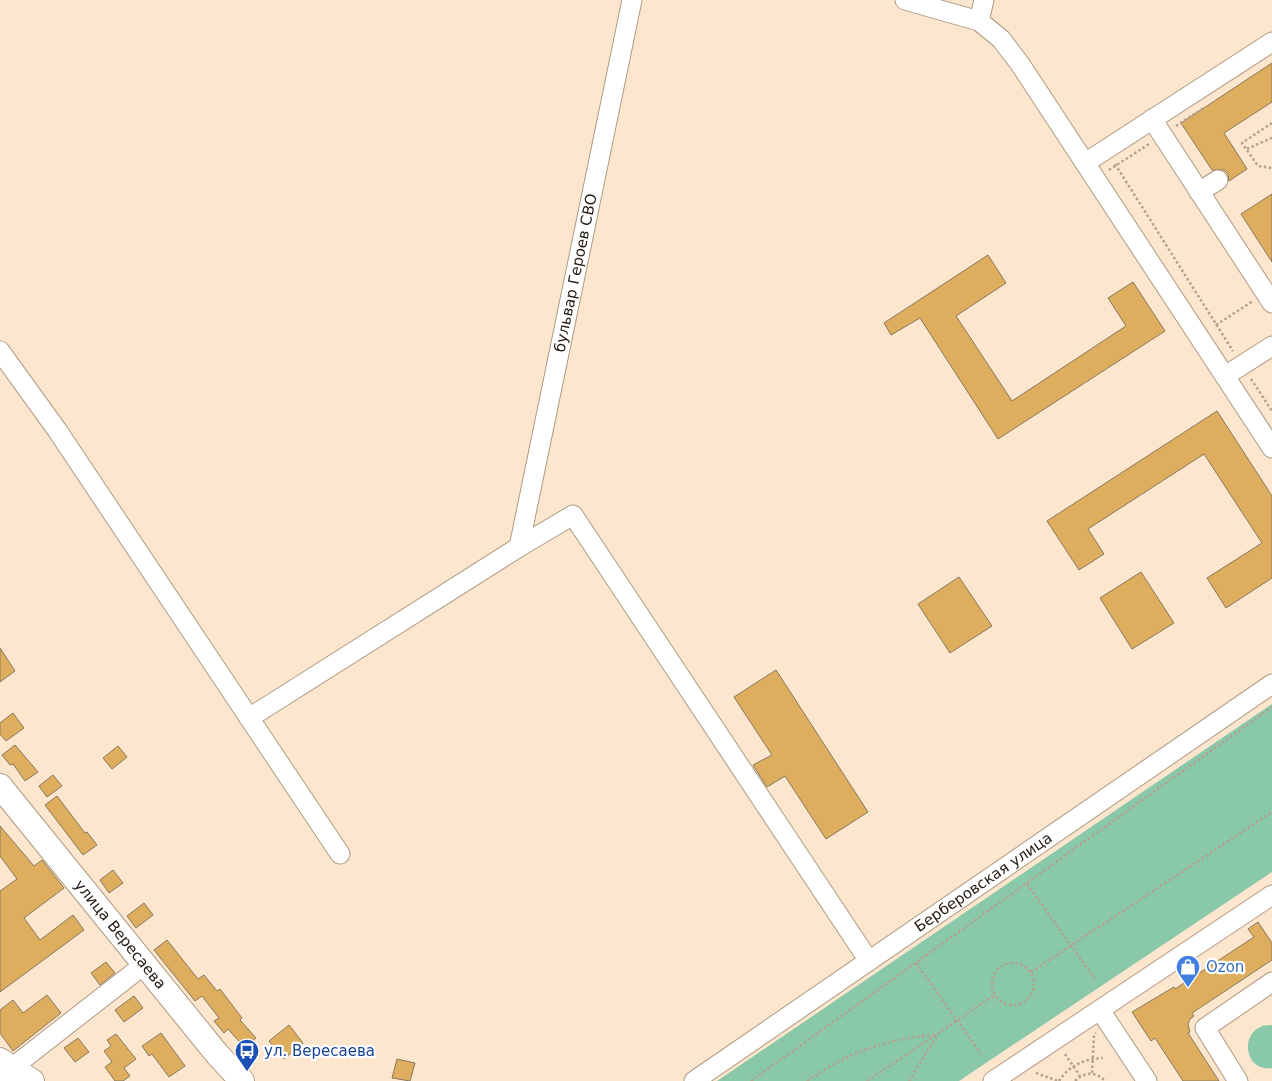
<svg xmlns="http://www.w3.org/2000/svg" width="1272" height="1081" viewBox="0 0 1272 1081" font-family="'DejaVu Sans',sans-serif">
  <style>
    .green { fill: #8ac8aa }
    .building { fill: #deae5e; stroke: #88785f }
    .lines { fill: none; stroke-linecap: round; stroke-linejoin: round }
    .minor-casing { stroke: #af9a83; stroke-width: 21 }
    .major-casing { stroke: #af9a83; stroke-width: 26 }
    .path { stroke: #b4a28f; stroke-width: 2.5; stroke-dasharray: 2.5 2.5; stroke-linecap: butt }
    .minor { stroke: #fff; stroke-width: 19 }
    .major { stroke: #fff; stroke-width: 24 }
    .labels { text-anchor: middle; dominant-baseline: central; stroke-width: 4.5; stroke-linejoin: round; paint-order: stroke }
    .street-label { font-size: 15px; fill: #231b12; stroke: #fff }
    .shop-label { font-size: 15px; fill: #366cbe; stroke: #fff; text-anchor: start }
    .transit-label { font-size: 15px; fill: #164399; stroke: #fff; text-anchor: start }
  </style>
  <rect width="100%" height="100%" fill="#fce6cd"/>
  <path class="green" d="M1272,704V872L959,1081H717Z
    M1272,1025V1068C1241,1073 1239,1023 1272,1025Z"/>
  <path class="building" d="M1272,63V102L1224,133L1247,169L1229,181L1228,174L1224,170H1212L1181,123Z
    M1272,194V262L1241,214Z
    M988,255L1006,283L956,316L1012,401L1126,326L1108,298L1133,282L1165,331L998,439L920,318L891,335L884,323Z
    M1217,411L1272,496V578L1226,608L1207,578L1262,543L1204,454L1088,529L1104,554L1079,570L1047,521Z
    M1141,572L1174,623L1132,649L1100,598Z
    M959,577L992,626L950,653L918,604Z
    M0,648L15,671L0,682Z
    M776,670L868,812L826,839L785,776L767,787L753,765L772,755L734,697Z
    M13,713L24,728L6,741L0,734V723Z
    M15,745L38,772L25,781L13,764L10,765L2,755Z
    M118,746L127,757L112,769L103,758Z
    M53,775L62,786L47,797L39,786Z
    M57,796L85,833L87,832L97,845L83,855L45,805Z
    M0,826L34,866L42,860L64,888L24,918L40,940L73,915L84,930L0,992V891L17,879L0,856Z
    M113,870L123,883L109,893L100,880Z
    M144,903L153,915L136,928L127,916Z
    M1258,922L1272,943V960L1192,1013L1194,1016L1190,1019L1188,1024L1190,1032L1188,1033L1219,1081H1183L1155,1038L1151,1041L1132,1012L1174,987L1175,989L1254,937L1248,929Z
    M167,940L198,979L204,975L217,991L220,989L242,1018L240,1020L256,1038L245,1048L228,1029L224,1033L214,1021L219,1018L202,996L195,1001L154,950Z
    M106,962L115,973L100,985L91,973Z
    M47,995L61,1013L13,1051L0,1033V1010L13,1000L23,1013Z
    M134,996L143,1008L124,1022L115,1010Z
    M289,1025L303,1043L284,1059L269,1041Z
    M161,1033L185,1066L169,1077L152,1054L149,1056L142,1046Z
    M116,1034L136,1059L124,1068L130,1076L123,1081H115L105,1067L112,1062L104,1051L111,1046L107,1040Z
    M78,1038L89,1052L75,1062L64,1048Z
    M397,1059L415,1063L410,1081L392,1078Z"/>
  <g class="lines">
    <defs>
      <g id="minor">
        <path d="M905,0L979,21L1001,39L1020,64L1272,448"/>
        <path d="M979,21L984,0"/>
        <path d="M1152,119L1272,303"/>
        <path d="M1085,163L1272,42"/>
        <path d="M1199,192L1218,180"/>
        <path d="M0,351L57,430L340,854"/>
        <path d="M1225,376L1272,346"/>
        <path id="s1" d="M519,547L632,0"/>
        <path d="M249,718L519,547L573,515L869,961"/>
        <path d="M1100,1010L1147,1081"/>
        <path d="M0,1077L145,964"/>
        <path id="s2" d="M694,1081L1272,684"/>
        <path d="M993,1081L1272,895"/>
        <path d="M1238,1081L1205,1028L1272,982"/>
      </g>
      <g id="major">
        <path id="s3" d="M0,786L217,1054L242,1081"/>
        <path d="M0,1060L32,1081"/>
      </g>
    </defs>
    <use href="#minor" class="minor-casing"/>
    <use href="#major" class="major-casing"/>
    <path class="path" d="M1272,123L1242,143L1258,166L1272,168
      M1176,126L1205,107
      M1247,149L1272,138
      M1115,164L1233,351
      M1109,170L1149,144
      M1216,325L1253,301
      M1251,379L1272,411
      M1027,884L1095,979
      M916,963L981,1054
      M992 984a21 21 0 1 1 42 0a21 21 0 1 1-42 0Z
      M1031,972L1272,812
      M1065,1054L1080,1076
      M1036,1073L1058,1081
      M1092,1073L1094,1035L1096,1033
      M751,1081L1272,707
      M807,1081C847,1053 887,1038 936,1035
      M867,1081L995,995
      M909,1081L937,1035
      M1059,1081C1069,1065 1085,1059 1103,1058
      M1075,1081C1084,1072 1096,1071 1105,1081"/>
    <use href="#minor" class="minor"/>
    <use href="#major" class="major"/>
  </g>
  <defs>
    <symbol id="shop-pin" viewBox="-11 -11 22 30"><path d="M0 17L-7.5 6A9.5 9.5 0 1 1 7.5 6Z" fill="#3f7fe0" stroke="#fff"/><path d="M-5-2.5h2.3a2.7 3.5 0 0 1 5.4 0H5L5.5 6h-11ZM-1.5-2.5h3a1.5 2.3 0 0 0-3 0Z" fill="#fff"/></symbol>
    <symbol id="bus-pin" viewBox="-11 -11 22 30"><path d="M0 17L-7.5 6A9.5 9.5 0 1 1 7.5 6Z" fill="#1a4fb4" stroke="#fff"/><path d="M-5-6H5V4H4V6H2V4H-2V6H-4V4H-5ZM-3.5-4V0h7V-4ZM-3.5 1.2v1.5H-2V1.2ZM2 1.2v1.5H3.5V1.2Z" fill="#fff"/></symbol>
  </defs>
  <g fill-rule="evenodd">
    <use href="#shop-pin" x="1174" y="953" width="28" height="38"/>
    <use href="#bus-pin" x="233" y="1037" width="28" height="38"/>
  </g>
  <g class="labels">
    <g class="street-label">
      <text stroke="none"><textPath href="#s1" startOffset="280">бульвар Героев СВО</textPath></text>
      <text stroke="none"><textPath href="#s2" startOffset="351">Берберовская улица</textPath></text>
      <text stroke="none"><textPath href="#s3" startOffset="191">улица Вересаева</textPath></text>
    </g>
    <g class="shop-label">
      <text x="1206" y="967">Ozon</text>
    </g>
    <g class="transit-label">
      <text x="264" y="1051">ул. Вересаева</text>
    </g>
  </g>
</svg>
